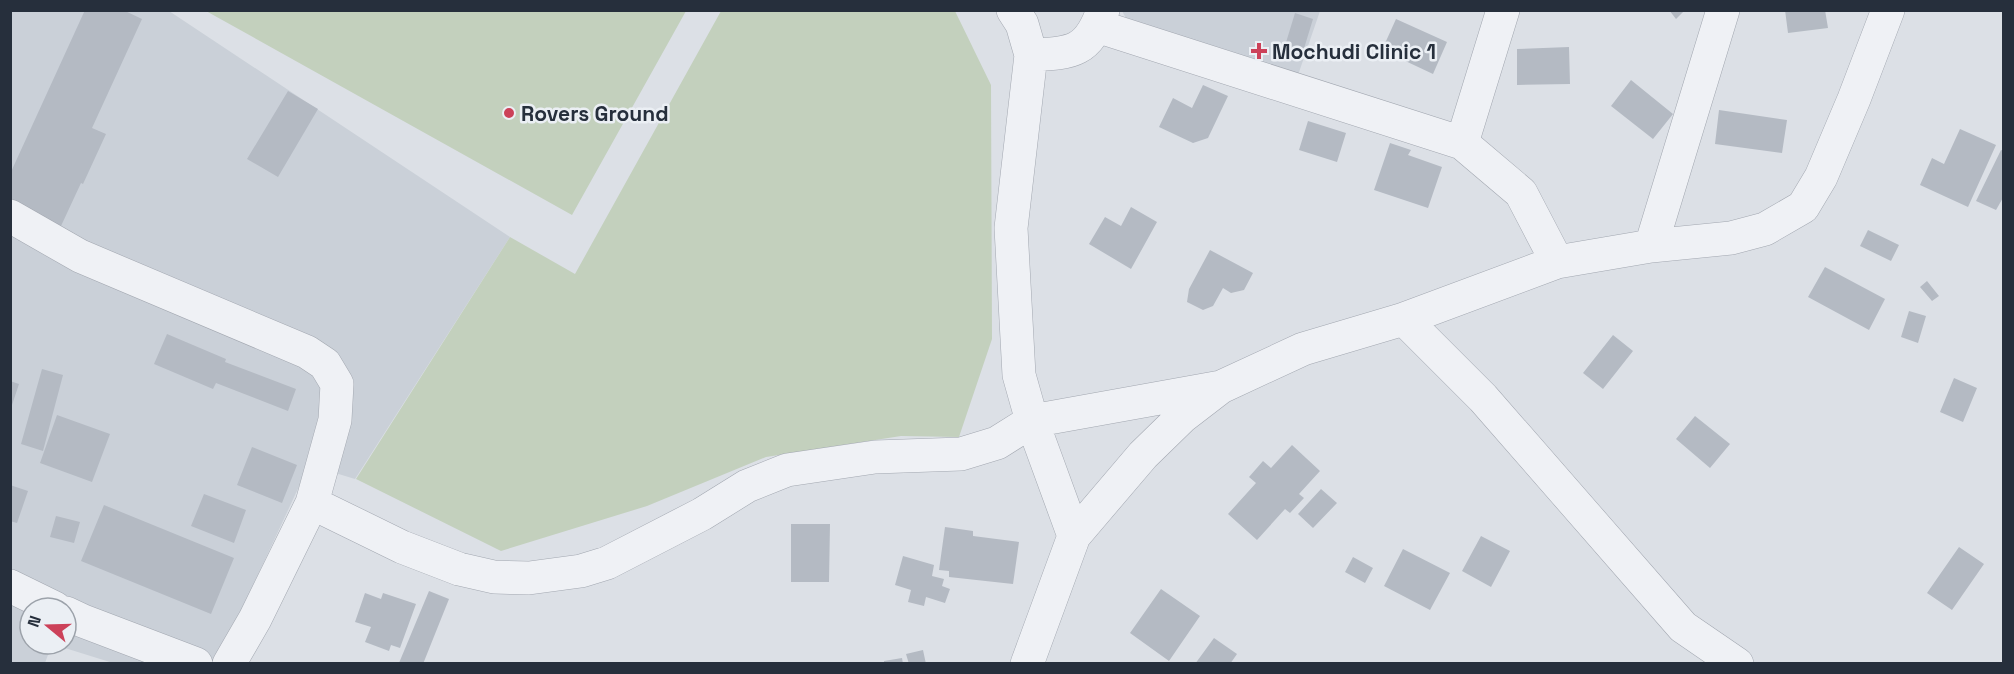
<svg xmlns="http://www.w3.org/2000/svg" width="2014" height="674" viewBox="0 0 2014 674" font-family="'Space Grotesk',sans-serif">
  <style>
    .built { fill: #cad0d8 }
    .green { fill: #c3d0bd }
    .building { fill: #b4bac3 }
    .lines { fill: none; stroke-linecap: round; stroke-linejoin: round }
    .minor-casing { stroke: #a2a7b0; stroke-width: 34 }
    .minor { stroke: #eff1f5; stroke-width: 33 }
    .poi-dot { fill: #cc4159; stroke: #ebeff4; stroke-width: 2 }
    .labels { text-anchor: middle; dominant-baseline: central; stroke-width: 5; stroke-linejoin: round; paint-order: stroke }
    .poi-label { font-size: 21px; font-weight: bold; fill: #262f3c; stroke: #ebeff4; text-anchor: start }
  </style>
  <rect width="100%" height="100%" fill="#dce0e6"/>
  <path class="built" d="M10,11H169L510,237L355,479L309,465L217,663H113L52,644H66V608H30V644H52L45,663H11Z
    M1122,11H1320L1297,78L1129,24Z"/>
  <path class="green" d="M206,11H686L572,215Z
    M721,11H955L991,85L992,339L959,437L901,436L766,457L647,506L501,551L356,479L510,237L575,274Z"/>
  <path class="building" d="M85,10H123L142,19L92,128L106,134L83,184L81,183L61,226L10,203V174Z
    M1669,10H1685L1676,19Z
    M1785,10H1825L1828,28L1788,33Z
    M1295,13L1313,19L1302,55L1284,49Z
    M1396,19L1447,42L1433,74L1382,50Z
    M1569,47L1570,84L1517,85V49Z
    M1631,80L1673,114L1653,139L1611,106Z
    M1203,85L1228,96L1208,138L1193,143L1159,127L1173,98L1192,108Z
    M288,91L318,109L278,177L247,159Z
    M1719,110L1787,120L1782,153L1715,144Z
    M1308,121L1346,133L1337,162L1299,150Z
    M1960,129L1996,145L1968,207L1920,185L1932,158L1944,164Z
    M1390,143L1411,150L1408,155L1442,167L1428,208L1374,190Z
    M2001,150L2004,151V196L1996,210L1976,201Z
    M1131,207L1157,222L1131,269L1089,244L1105,217L1121,226Z
    M1868,230L1899,245L1891,261L1860,246Z
    M1210,250L1253,273L1244,290L1231,293L1223,288L1213,306L1203,310L1187,302L1189,289Z
    M1825,267L1885,299L1869,330L1808,297Z
    M1927,281L1939,296L1932,301L1920,287Z
    M1909,311L1926,316L1918,343L1901,337Z
    M167,334L226,359L225,362L296,389L288,411L216,383L213,389L154,364Z
    M1613,335L1633,351L1603,389L1583,373Z
    M42,369L63,375L43,451L21,444Z
    M1954,378L1977,388L1963,422L1940,412Z
    M10,381L19,384L11,408H10Z
    M57,415L110,434L92,482L40,463Z
    M1695,416L1730,444L1710,468L1676,439Z
    M1292,445L1320,471L1299,494L1304,498L1290,513L1285,509L1257,540L1228,514L1256,483L1249,477L1263,461L1271,468Z
    M252,447L297,465L282,503L237,485Z
    M10,485L28,491L17,523L10,521Z
    M1321,489L1337,503L1313,528L1298,514Z
    M204,494L246,510L234,543L191,526Z
    M104,505L234,558L211,614L81,561Z
    M56,516L80,522L74,543L50,537Z
    M791,524H830L829,582H791Z
    M945,527L973,531V536L1019,542L1013,584L949,577V571L939,570Z
    M1481,536L1510,551L1491,587L1462,571Z
    M1959,547L1984,564L1952,610L1927,593Z
    M1403,549L1450,573L1430,610L1384,586Z
    M903,556L934,565L932,576L944,579L942,586L950,589L945,603L926,597L924,606L908,602L911,590L895,585Z
    M1353,557L1373,568L1365,583L1345,572Z
    M1161,589L1200,616L1169,661L1130,633Z
    M429,591L449,599L423,664H402L399,663Z
    M365,593L381,599L383,593L416,604L400,648L391,645L389,651L365,642L371,627L355,622Z
    M1214,638L1237,654L1230,664H1195Z
    M923,650L926,664H909L906,654Z
    M902,658L903,664H884V661Z"/>
  <g class="lines">
    <defs>
      <path id="minor" d="M1013,10L1022,24L1031,55L1011,228L1019,375L1032,421L1074,536L1027,664
        M1097,26L1462,143L1521,193L1557,262
        M1031,55C1072,53 1088,53 1103,10
        M1462,143L1503,10
        M10,216L80,256L307,352L325,364L337,384L335,420L312,503L255,619L229,664
        M1651,246L1723,10
        M1404,319L1557,262L1651,246L1731,238L1765,229L1803,207L1821,177L1854,99L1888,10
        M1221,387L1303,349L1404,319L1483,398L1683,627L1737,664
        M312,503L402,547L459,569L494,577L529,578L581,571L607,563L702,514L747,486L787,470L875,457L961,454L997,443L1032,421L1221,387L1182,417L1143,455L1074,536
        M10,586L55,608
        M66,613L83,621L196,664"/>
    </defs>
    <use href="#minor" class="minor-casing"/>
    <use href="#minor" class="minor"/>
  </g>
  <g class="poi-dot">
    <path d="M1256 42h6v6h6v6h-6v6h-6v-6h-6v-6h6z"/>
    <circle cx="509" cy="113" r="6"/>
  </g>
  <g class="labels">
    <g class="poi-label">
      <text x="1272" y="51">Mochudi Clinic 1</text>
      <text x="521" y="113">Rovers Ground</text>
    </g>
  </g>
  <rect width="2014" height="674" fill="none" stroke="#262f3c" stroke-width="24"/>
  <g transform="translate(48 626) rotate(289)"><circle r="28" fill="#ebeff4" stroke="#9ca2aa" stroke-width="1.5"/>
  <path d="M0-4.5L10 22L0 15L-10 22Z" fill="#cc4159"/>
  <text y="-9" font-size="16" font-weight="bold" text-anchor="middle" fill="#262f3c">N</text>
  </g>
</svg>
